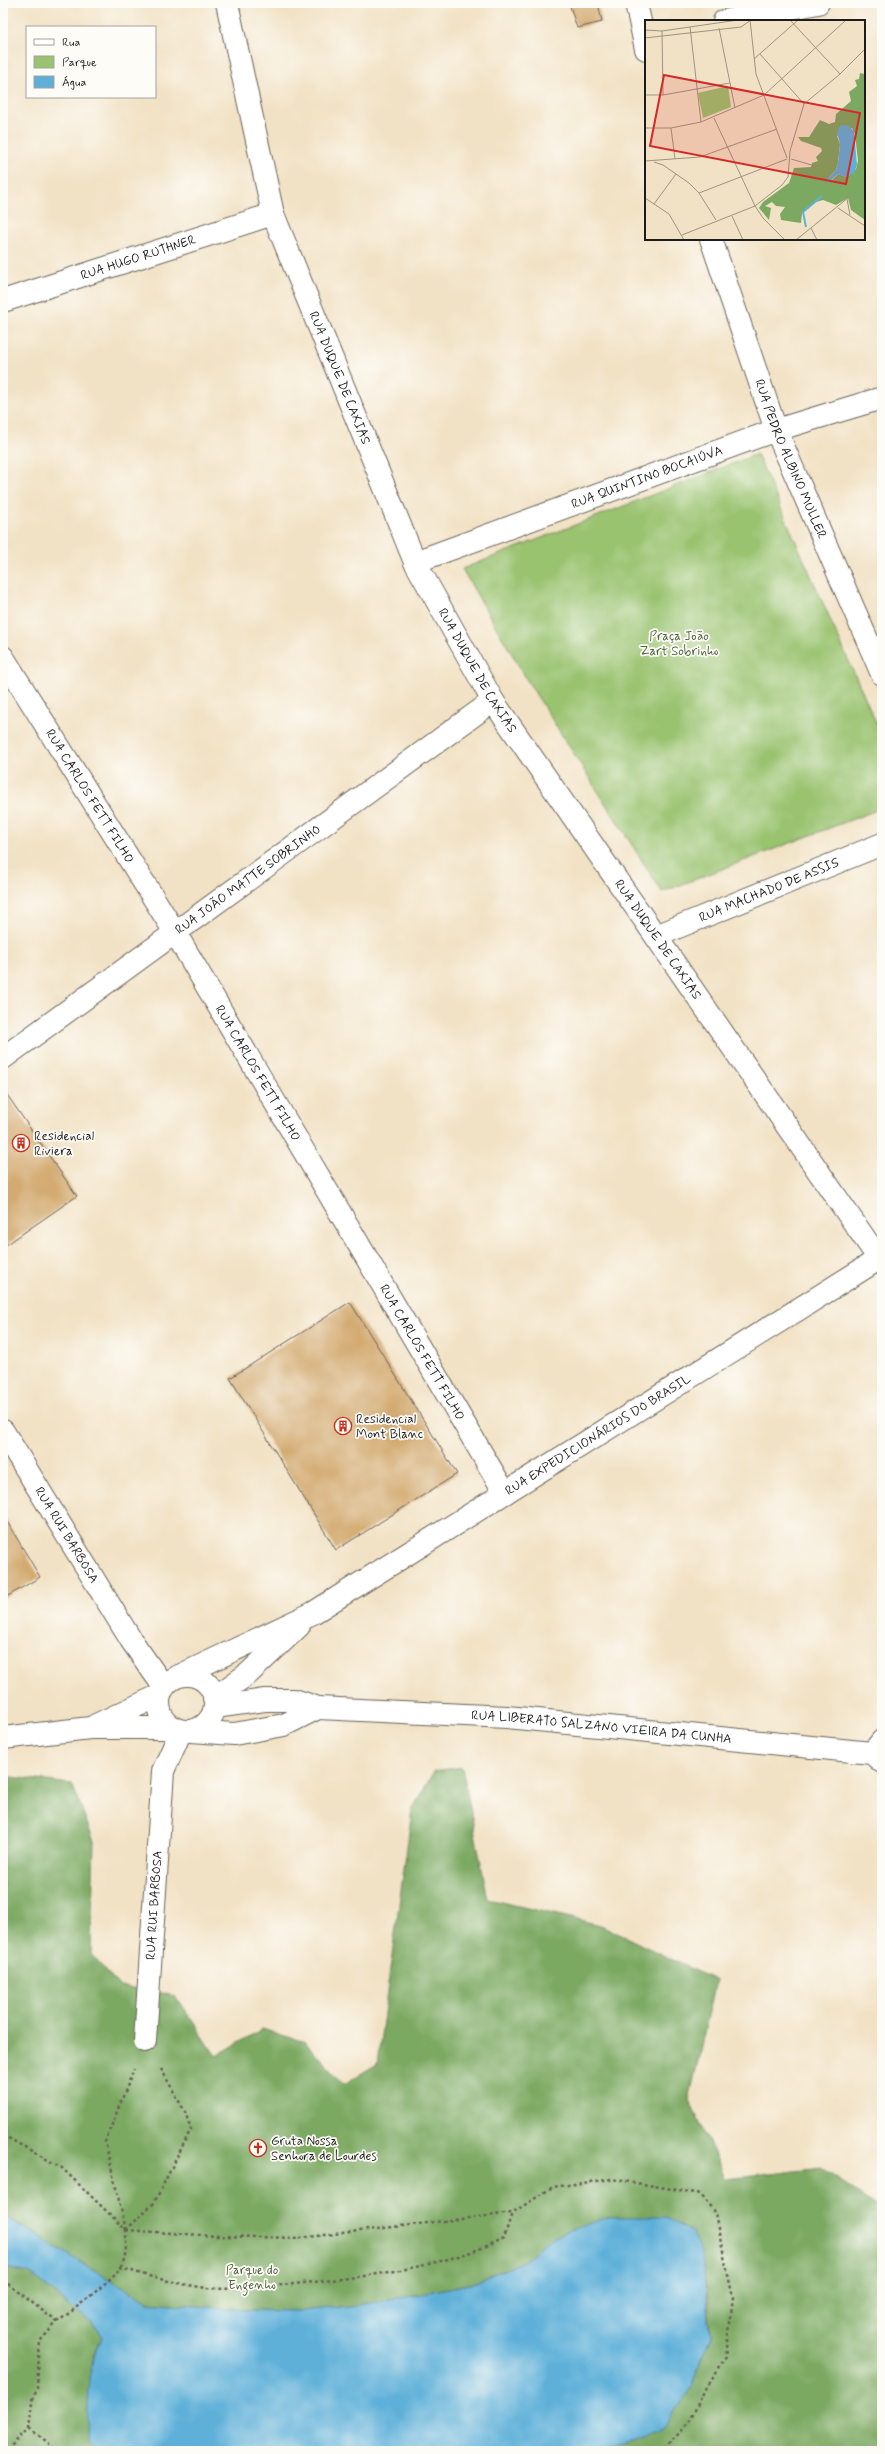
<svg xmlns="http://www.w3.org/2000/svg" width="885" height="2454" viewBox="0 0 885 2454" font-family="Mynerve,sans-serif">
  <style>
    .green { fill: #9ac36f; stroke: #5b7046 }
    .forest { fill: #7ba962; stroke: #4c623f }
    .water { fill: #5fb0d9; stroke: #3e667a }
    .building { fill: #d3aa71 }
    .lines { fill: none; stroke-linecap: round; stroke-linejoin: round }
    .street-casing { stroke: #676157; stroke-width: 24 }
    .secondary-casing { stroke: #676157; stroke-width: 24 }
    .path { stroke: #676157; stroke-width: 2.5; stroke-dasharray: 3 3; stroke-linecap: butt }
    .street { stroke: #fff; stroke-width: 22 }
    .secondary { stroke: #fff; stroke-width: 22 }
    .labels { text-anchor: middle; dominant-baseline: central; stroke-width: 3.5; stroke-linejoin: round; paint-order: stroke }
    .street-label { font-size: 13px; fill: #1c1c1c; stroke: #fdfcf7 }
    .park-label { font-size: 13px; fill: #4e5f3d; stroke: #fdfcf7 }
    .poi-label { font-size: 13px; fill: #1c1c1c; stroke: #fdfcf7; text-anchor: start }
    .inset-river { fill: none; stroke: #5fb0d9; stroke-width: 2 }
    .inset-road { fill: none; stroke: #9c9381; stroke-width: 1 }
    .view { fill: #d62828; fill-opacity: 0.15; stroke: #d62828; stroke-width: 2 }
    .inset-edge { fill: none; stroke: #1c1c1c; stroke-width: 2 }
  </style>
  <rect width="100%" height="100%" fill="#fdfcf7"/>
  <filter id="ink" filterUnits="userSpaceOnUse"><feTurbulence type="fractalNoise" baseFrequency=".025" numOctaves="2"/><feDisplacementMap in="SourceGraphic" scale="8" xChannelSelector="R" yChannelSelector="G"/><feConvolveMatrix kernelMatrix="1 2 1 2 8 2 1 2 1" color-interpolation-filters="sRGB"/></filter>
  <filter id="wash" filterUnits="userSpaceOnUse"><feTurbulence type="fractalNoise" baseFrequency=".012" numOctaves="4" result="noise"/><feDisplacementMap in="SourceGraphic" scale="16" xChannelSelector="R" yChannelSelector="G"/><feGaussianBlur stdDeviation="0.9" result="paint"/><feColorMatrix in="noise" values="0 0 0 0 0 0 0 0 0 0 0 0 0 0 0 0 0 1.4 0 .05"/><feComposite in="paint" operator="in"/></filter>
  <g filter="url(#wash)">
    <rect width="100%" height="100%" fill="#f2e2c5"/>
    <path class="green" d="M757,454L882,736V808L662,892L530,685L462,569Z"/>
    <path class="forest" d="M462,1767L488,1899L601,1925L716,1981L689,2100L726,2179L821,2168L882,2209V2451H581L590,2450L691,2388L711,2336L707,2287L555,2235L524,2261L470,2284L359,2305L302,2311L244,2310L147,2302L3,2215V1776L72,1784L94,1841L91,1954L120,1987L176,1996L216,2056L262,2029L305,2042L344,2084L377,2064L412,1810L434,1771Z
      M3,2264L9,2269L29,2273L93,2324L102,2337L95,2352L87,2440L98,2451H3Z"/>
    <path class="water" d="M3,2215L147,2302L244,2310L302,2311L359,2305L470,2284L524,2261L555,2235L609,2217H665L691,2232L702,2256L711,2336L691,2388L662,2429L624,2445L581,2451H98L87,2440C88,2404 87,2370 102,2337L93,2324L29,2273L9,2269L3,2264Z"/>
    <g id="blocks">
      <path class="building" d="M569,3H598L602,22L577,28Z
        M3,1089L77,1196L3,1247Z
        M350,1302L457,1474L336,1550L230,1378Z
        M3,1515L40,1577L3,1599Z"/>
    </g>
  </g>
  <g filter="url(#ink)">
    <use href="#blocks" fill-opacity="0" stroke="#676157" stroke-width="1"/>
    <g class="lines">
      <defs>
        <g id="street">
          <path d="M636,3L646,49"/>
          <path d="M724,21L818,3"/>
          <path id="s1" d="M711,239L776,430L882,674"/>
          <path id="s2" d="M3,301L273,214"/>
          <path id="s3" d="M415,562L776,430L882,398"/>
          <path id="s4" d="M656,936L882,844"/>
          <path id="s5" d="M3,1058L493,701"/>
          <path id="s6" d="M3,1431L131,1640L164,1687"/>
          <path d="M872,1753L882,1741"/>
          <path id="s7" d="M145,2041L163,1771L181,1731"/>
        </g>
        <g id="secondary">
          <path id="s8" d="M227,3L273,214L415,562L493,701L879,1259"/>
          <path id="s9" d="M3,657L176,934L505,1493"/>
          <circle cx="187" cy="1703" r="28"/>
          <path id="s10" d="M179,1676L313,1613L882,1257"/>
          <path d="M214,1698L249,1673L299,1626"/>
          <path id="s11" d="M215,1707L265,1700H294L318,1708L507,1717L872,1753L882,1762"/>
          <path d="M96,1725L160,1695"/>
          <path d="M191,1731L234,1734L284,1725L318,1708"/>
          <path d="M3,1738L90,1728H173"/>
        </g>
      </defs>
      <use href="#street" class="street-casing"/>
      <use href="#secondary" class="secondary-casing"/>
      <path class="path" d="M3,2135L62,2168L126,2230C126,2242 127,2256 121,2267C113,2279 70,2313 57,2322
        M126,2230L216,2236L300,2238L512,2213L553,2187L612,2179L701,2194L714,2210L733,2298L726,2357L706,2387L690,2421L661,2451
        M126,2230L154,2203L191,2129L185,2112L160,2067
        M126,2230L105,2142L134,2069
        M120,2267C146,2276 173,2283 200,2287C227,2291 255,2287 282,2285C350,2279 443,2269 504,2238L512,2213
        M3,2280L57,2322L40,2341L37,2387L32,2402L29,2428L6,2451
        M29,2428L59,2451"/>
      <use href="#street" class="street"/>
      <use href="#secondary" class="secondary"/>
    </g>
  </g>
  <defs>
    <symbol id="building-ring" viewBox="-11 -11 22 22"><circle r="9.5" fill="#fdfcf7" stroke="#c8321e" stroke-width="1.5"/><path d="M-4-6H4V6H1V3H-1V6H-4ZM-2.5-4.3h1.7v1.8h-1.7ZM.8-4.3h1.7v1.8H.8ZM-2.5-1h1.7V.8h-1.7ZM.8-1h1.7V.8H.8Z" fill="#c8321e"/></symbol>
    <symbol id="church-ring" viewBox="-11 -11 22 22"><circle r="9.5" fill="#fdfcf7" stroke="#c8321e" stroke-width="1.5"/><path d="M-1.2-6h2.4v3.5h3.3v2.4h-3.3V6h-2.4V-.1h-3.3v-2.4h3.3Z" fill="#c8321e"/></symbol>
  </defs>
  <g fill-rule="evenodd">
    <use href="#building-ring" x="11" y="1133" width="20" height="20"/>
    <use href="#building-ring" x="333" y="1416" width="20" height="20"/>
    <use href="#church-ring" x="248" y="2138" width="20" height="20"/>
  </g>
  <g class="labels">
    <g class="street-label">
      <text stroke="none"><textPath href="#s2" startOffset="142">RUA HUGO RUTHNER</textPath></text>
      <text stroke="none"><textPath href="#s8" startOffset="393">RUA DUQUE DE CAXIAS</textPath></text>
      <text stroke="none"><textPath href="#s1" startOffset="234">RUA PEDRO ALBINO MULLER</textPath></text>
      <text stroke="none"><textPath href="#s3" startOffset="247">RUA QUINTINO BOCAIÚVA</textPath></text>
      <text stroke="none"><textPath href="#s8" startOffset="717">RUA DUQUE DE CAXIAS</textPath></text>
      <text stroke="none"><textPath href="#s9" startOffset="164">RUA CARLOS FETT FILHO</textPath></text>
      <text stroke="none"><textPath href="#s5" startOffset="303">RUA JOÃO MATTE SOBRINHO</textPath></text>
      <text stroke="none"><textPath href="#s4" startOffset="122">RUA MACHADO DE ASSIS</textPath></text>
      <text stroke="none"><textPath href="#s8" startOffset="1041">RUA DUQUE DE CAXIAS</textPath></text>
      <text stroke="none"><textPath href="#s9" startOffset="488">RUA CARLOS FETT FILHO</textPath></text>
      <text stroke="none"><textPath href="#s9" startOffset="812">RUA CARLOS FETT FILHO</textPath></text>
      <text stroke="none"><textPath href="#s10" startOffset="484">RUA EXPEDICIONÁRIOS DO BRASIL</textPath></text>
      <text stroke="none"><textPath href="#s6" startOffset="122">RUA RUI BARBOSA</textPath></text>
      <text stroke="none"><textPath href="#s11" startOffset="389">RUA LIBERATO SALZANO VIEIRA DA CUNHA</textPath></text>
      <text stroke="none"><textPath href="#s7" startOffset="136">RUA RUI BARBOSA</textPath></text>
    </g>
    <g class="park-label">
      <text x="679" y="636">Praça João<tspan x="679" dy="15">Zart Sobrinho</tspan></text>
      <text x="252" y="2270">Parque do<tspan x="252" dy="15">Engenho</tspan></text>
    </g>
    <g class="poi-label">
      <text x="34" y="1136">Residencial<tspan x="34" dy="15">Riviera</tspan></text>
      <text x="356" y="1419">Residencial<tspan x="356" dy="15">Mont Blanc</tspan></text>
      <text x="271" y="2141">Gruta Nossa<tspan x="271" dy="15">Senhora de Lourdes</tspan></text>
    </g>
  </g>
  <g transform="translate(645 20)">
    <rect width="220" height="220" fill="#f2e2c5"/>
    <path d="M83,66L86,87L58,98L53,73Z" fill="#9ac36f"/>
    <path d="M215,53L220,54V200L206,190L203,178L191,185L178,180L171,182L157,193L156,203L136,200L135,194L140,187L131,186L127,182L120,186L126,188L124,200L114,188L118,182L144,163L149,148L166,147L167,143L173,141L171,137L177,131L176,128L156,121L153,117H164L175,100L184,104L190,102L191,94L206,81L204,72L212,66L210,60L214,59ZM207,108L210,114L213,141L211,149L202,157L193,154L186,161L182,160L191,150L193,143L195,124L192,116Z" fill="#7ba962" fill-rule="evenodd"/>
    <path d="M196,105L203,106L209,111L212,145L209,153L201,157L193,154L183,163L182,160L191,150L193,143L195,124L192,112Z" fill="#5fb0d9"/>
    <path class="inset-river" d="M161,207L158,192L177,176"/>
    <path class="inset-road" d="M105,0L111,54L142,138M145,0L195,54M45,7L56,102M74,8L90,88M0,10L17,11L93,0M17,11L18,75M0,18L96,7L106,0M115,34L159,84M109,39L153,0M0,75H18L85,63M69,98L110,186L118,198L140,220M0,108H26L56,102L119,75L201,0M26,108L30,139M146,139L170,146M0,141L55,137L132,109M9,142L18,145L44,163L54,173L71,200M54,173L142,139M0,178L24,194L39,220M202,179L205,195M9,184L31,154M193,188L220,206M87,196L98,220M166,208L172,220M37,215L110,186L137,165L143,157L145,131L159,84L195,54L220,29M151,220L209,173"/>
    <path class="view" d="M19,55L215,93L201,164L5,126Z"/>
    <rect width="220" height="220" class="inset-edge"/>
  </g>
  <rect width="885" height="2454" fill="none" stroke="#fdfcf7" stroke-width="16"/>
  <rect x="26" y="26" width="130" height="72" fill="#fdfcf7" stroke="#a3a29f"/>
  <rect x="34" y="39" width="20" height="6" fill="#ffffff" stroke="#a3a29f"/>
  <text x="62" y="46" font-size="12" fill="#1c1c1c">Rua</text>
  <rect x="34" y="56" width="20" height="12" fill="#9ac36f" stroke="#a3a29f"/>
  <text x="62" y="66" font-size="12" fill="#1c1c1c">Parque</text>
  <rect x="34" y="76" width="20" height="12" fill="#5fb0d9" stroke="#a3a29f"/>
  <text x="62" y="86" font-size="12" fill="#1c1c1c">Água</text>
</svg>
